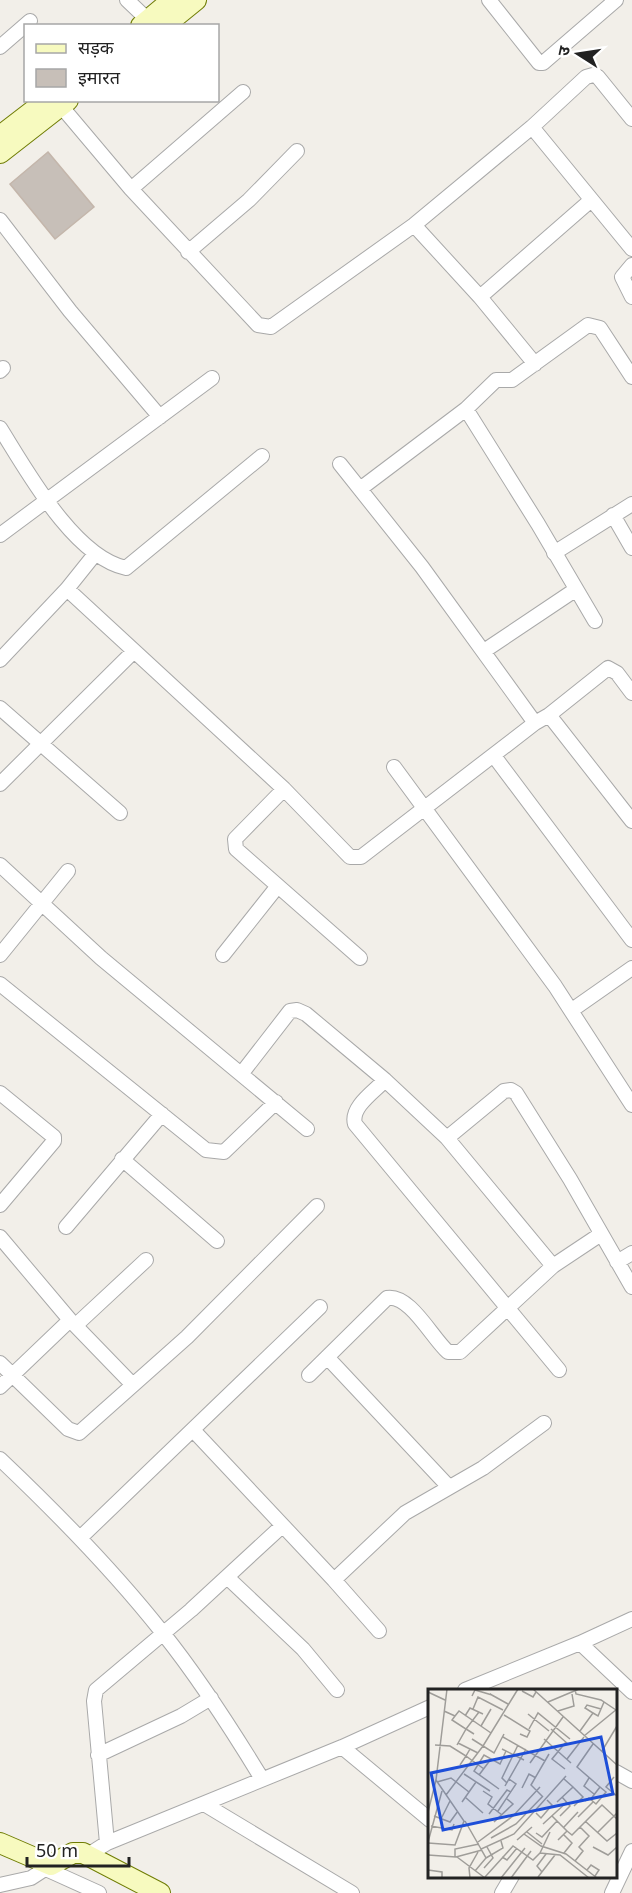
<svg xmlns="http://www.w3.org/2000/svg" width="632" height="1893" viewBox="0 0 632 1893" font-family="'Noto Sans','Noto Sans Devanagari',sans-serif">
  <style>
    .building { fill: #c7bfb8; stroke: #c4b6ab; stroke-width: 1.5 }
    .lines { fill: none; stroke-linecap: round; stroke-linejoin: round }
    .street-casing { stroke: #a9a9a9; stroke-width: 16 }
    .secondary-casing { stroke: #707d05; stroke-width: 22 }
    .street { stroke: #fff; stroke-width: 14 }
    .secondary { stroke: #f7fabf; stroke-width: 20 }
    .inset-road { fill: none; stroke: #9f9d99; stroke-width: 1.5 }
    .view { fill: #1d4ed8; fill-opacity: 0.15; stroke: #1d4ed8; stroke-width: 3 }
    .inset-edge { fill: none; stroke: #222; stroke-width: 3 }
  </style>
  <rect width="100%" height="100%" fill="#f2efe9"/>
  <path class="building" d="M48,152L94,207L55,239L10,184Z"/>
  <g class="lines">
    <defs>
      <path id="street" d="M127,0L148,20
        M489,0L539,63H543L616,0
        M0,47L30,21
        M61,106L131,189L258,325L271,327L414,225L532,127L632,249
        M532,127L586,77L593,75L598,77L632,119
        M131,189L243,92
        M0,220L70,311L160,417
        M414,225L480,297L590,201
        M188,252L249,200L297,151
        M632,265L622,277L632,297
        M480,297L535,364
        M0,371L3,368
        M466,409L496,380H512L588,325L600,328L632,377
        M0,428C27,471 74,557 126,568L262,456
        M340,464L422,567L535,723L549,715L632,821
        M360,489L466,409L538,524L595,621
        M613,515L632,548
        M0,535L212,378
        M554,553L632,504
        M67,589L284,789L350,857H361L535,723
        M484,651L575,590
        M0,660L67,589L95,554
        M0,708L120,813
        M549,715L608,668L617,673L632,693
        M494,756L632,940
        M394,767L555,986L632,1105
        M0,784L134,651
        M284,789L235,839L236,849L360,958
        M0,865L101,958L307,1129
        M0,955L68,871
        M223,955L277,887
        M0,984L206,1150L224,1152L276,1102
        M572,1010L632,968
        M242,1073L290,1011L297,1010L306,1014L385,1080L447,1138L553,1266
        M385,1080C375,1091 350,1107 355,1124L559,1370
        M0,1093L54,1137V1141L0,1205
        M447,1138L504,1091L511,1090L516,1093L570,1179L632,1287
        M122,1159L217,1241
        M66,1227L162,1114
        M0,1237L70,1320L132,1384
        M617,1262L632,1253
        M76,1325L146,1260
        M327,1357L449,1487
        M0,1363L68,1429L79,1433L187,1337L317,1206
        M309,1375L387,1298C410,1294 432,1338 448,1352H460L553,1266L601,1234
        M0,1387L70,1320
        M193,1430L334,1580L379,1631
        M0,1459C57,1513 113,1570 162,1632C199,1678 231,1728 262,1779
        M80,1538L320,1307
        M227,1577L303,1649L337,1690
        M334,1580L405,1513L483,1468L544,1423
        M580,1643L632,1619
        M465,1690L580,1643L632,1692
        M342,1747L430,1820
        M98,1755L181,1716L211,1698
        M616,1772L632,1781
        M204,1804L352,1893
        M107,1843L94,1701L96,1690L191,1610L282,1526
        M88,1855L107,1843L342,1747L430,1707
        M46,1869L99,1893
        M0,1885L31,1878L51,1865
        M502,1893L512,1876
        M612,1893L632,1851"/>
      <path id="secondary" d="M141,26L172,0
        M164,26L196,0
        M0,136L47,100
        M0,153L68,100
        M0,1843L51,1865L73,1853H83L160,1893"/>
    </defs>
    <use href="#street" class="street-casing"/>
    <use href="#secondary" class="secondary-casing"/>
    <use href="#street" class="street"/>
    <use href="#secondary" class="secondary"/>
  </g>
  <g transform="translate(428 1689)">
    <rect width="189" height="189" fill="#f2efe9"/>
    <path class="inset-road" d="M105,0L189,76M147,0L148,5L173,11L188,21M94,2L105,8L108,3M0,3L17,11M62,5L80,15M44,7L47,1L64,6M120,13L151,0M45,20L50,8L75,21M16,22L27,27L31,22L63,44M130,22L146,17L144,5M165,24L170,27L176,13M100,25L121,42M76,26L102,42L99,48L92,45M27,27L24,31L38,40L29,56M37,27L42,19L55,25M53,37L63,20M101,40L110,24L142,50M123,40L140,55M152,42L165,24L157,19L159,16L173,20M46,45L38,40L51,23M156,47L189,20M75,48L117,72M44,50L66,64L76,45M116,50L143,74M30,54L50,64M7,56L22,57L38,67L32,76M42,60L38,67L56,80M74,60L96,71M174,62L189,37M139,70L156,48M102,74L135,28M137,80L124,70L138,53M36,85L62,102M51,86L63,70M186,88L178,98L189,107M161,89L156,97L166,105M9,93L23,89L41,103M79,94L74,89L90,56M77,97L98,60M145,98L155,108L146,117M94,99L101,85L108,89M71,100L46,82L56,66L72,75L78,62M55,102L64,108L60,115L74,126M18,106L55,57L90,0M37,108L55,124M115,108L103,96L121,65M162,111L172,98L149,78L165,55M157,112L161,109L168,115L178,103L172,98M34,113L48,93M129,113L145,98L136,90M70,122L88,95L81,90M0,123L8,91L19,0M108,124L113,129L124,116L119,111M61,125L79,101L83,103M6,127L22,133L30,122M124,127L139,142L130,151M132,127L142,117L134,108M150,128L165,113M13,130L22,112M37,132L53,160M157,132L179,152L189,144M66,133L85,115L79,110M115,135L139,113M3,137L24,141L26,135M136,138L150,123M139,142L144,146L174,116L189,130M99,143L114,155M108,144L114,148L129,132M169,144L189,124M96,145L113,157L138,165L169,189M135,145L144,154L136,164M63,149L88,135L115,107M89,151L104,138M0,153L14,102M50,153L85,127L112,98M0,154L27,156L36,132L8,91M165,158L180,166L189,158M112,164L122,143M0,166L28,168L54,161M27,168V160L51,155M29,168L57,189M74,168L79,171L89,159M58,169L75,159L73,152M147,172L155,162L151,158L161,147L152,138M56,179L65,169L59,158M0,181L14,183V189M159,181L163,176L171,181L167,187M47,182L58,169L53,160L86,145L138,87M114,183L109,177L118,165M57,188L85,157L105,171L112,164L132,166L161,189M110,188L127,166M42,189L41,179L50,163M73,189L97,159M83,189L103,162"/>
    <path class="view" d="M173,48L185,105L15,141L3,84Z"/>
    <rect width="189" height="189" class="inset-edge"/>
  </g>
  <rect x="24" y="24" width="195" height="78" fill="#ffffff" stroke="#a7a7a7" stroke-width="1.5"/>
  <rect x="36" y="44" width="30" height="9" fill="#f7fabf" stroke="#a7a7a7" stroke-width="1.5"/>
  <text x="78" y="54" font-size="18" fill="#222222">सड़क</text>
  <rect x="36" y="69" width="30" height="18" fill="#c7bfb8" stroke="#a7a7a7" stroke-width="1.5"/>
  <text x="78" y="84" font-size="18" fill="#222222">इमारत</text>
  <g transform="translate(578 54) rotate(282)" stroke="#ffffff" stroke-width="4.5" paint-order="stroke">
  <path d="M0-4.5L10 22L0 15L-10 22Z" fill="#222222"/>
  <text y="-9" font-size="16" font-weight="bold" text-anchor="middle" fill="#222222">उ</text>
  </g>
  <path d="M27 1857v9h102v-9" fill="none" stroke="#222222" stroke-width="3"/>
  <text x="36" y="1857" font-size="18" fill="#222222" stroke="#ffffff" stroke-width="4.5" paint-order="stroke">50 m</text>
</svg>
